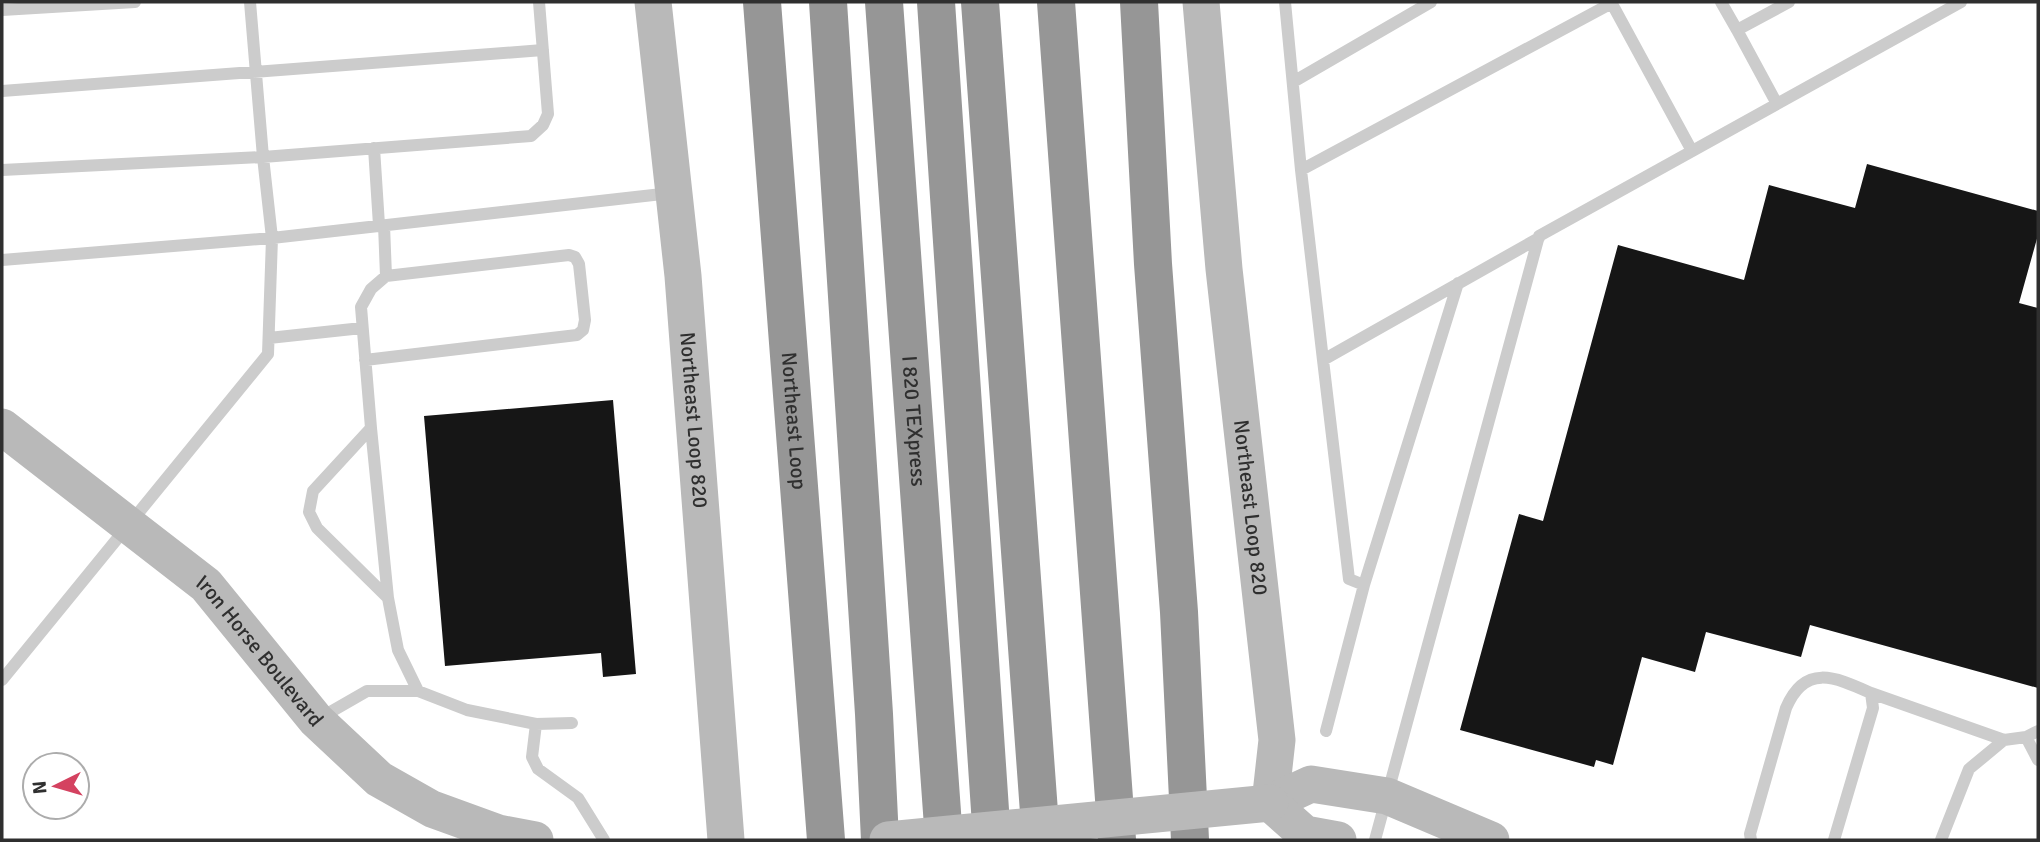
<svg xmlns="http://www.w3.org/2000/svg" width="2040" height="842" viewBox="0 0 2040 842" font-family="Signika,sans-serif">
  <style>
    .building { fill: #161616 }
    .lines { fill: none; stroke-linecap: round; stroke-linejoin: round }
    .lane { stroke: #ccc; stroke-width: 12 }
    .secondary { stroke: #b9b9b9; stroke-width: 37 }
    .highway { stroke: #969696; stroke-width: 38 }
    .secondary-bridge { stroke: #b9b9b9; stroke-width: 37 }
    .labels { text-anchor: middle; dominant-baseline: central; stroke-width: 7; stroke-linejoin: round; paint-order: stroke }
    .street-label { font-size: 21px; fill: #2f2f2f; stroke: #fff }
  </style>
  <rect width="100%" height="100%" fill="#fff"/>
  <path class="building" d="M1867,164L2038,211V235L2019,303L2038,308V688L1810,625L1801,657L1706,632L1695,672L1642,657L1613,765L1596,760L1594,767L1460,730L1519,514L1543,521L1618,245L1744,280L1769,185L1855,208Z
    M613,400L636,674L603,677L601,653L445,666L424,416Z"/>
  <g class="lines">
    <path class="lane" d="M539,2L548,114L543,125L531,136L263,157L272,238L671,193
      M1285,2L1301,170L1323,360L1539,238
      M1611,2L1692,151
      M1721,2L1737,30L1789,2
      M2,10L135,2
      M1737,30L1777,104
      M1293,82L1431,2
      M2,91L543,50
      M374,148L379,225
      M2,170L263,157L250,2
      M1301,170L1612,3
      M384,225L386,276L371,289L361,307L371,428L313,491L309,512L317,528L388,598L398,650L418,691
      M2,260L272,238L268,354L2,680
      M269,338L362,328
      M365,360L577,335L583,330L585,320L579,264L575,257L569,255L386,276
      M1323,360L1349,579L1364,585
      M371,428L388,598
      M1871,693L2004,740
      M320,718L367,691H418L467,710L536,724L532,757L538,769L578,798L604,840
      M536,724L572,723
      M1326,731L1364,585L1458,283
      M2026,737L2038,760
      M1375,840L1539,236L1961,2
      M1751,840L1750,834L1786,708C1805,663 1835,677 1871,693L1873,708L1834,840
      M1941,840L1969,769L2004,740L2026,737L2038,731"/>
    <g class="secondary">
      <path id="s1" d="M653,2L683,276L726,840"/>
      <path id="s2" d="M1201,2L1224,269L1277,740L1270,803"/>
      <path id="s3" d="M2,427L206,585L316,720L379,779L432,809L498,833L535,840"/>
      <path d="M1270,803L1311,784L1387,796L1491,840"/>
      <path d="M1270,803L1305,834L1338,840"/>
    </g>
    <g class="highway">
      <path id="s4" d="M762,2L826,840"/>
      <path d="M828,2L874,714L880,840"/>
      <path id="s5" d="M884,2L944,840"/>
      <path d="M936,2L992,840"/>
      <path d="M980,2L1040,826"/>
      <path d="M1056,2L1117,840"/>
      <path d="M1139,2L1153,264L1179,612L1190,840"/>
    </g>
    <path class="secondary-bridge" d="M888,840L1270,803"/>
  </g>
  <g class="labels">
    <g class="street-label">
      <text stroke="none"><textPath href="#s1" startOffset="420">Northeast Loop 820</textPath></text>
      <text stroke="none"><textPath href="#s4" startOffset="420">Northeast Loop</textPath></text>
      <text stroke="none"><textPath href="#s5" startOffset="420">I 820 TEXpress</textPath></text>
      <text stroke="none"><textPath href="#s2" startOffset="508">Northeast Loop 820</textPath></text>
      <text stroke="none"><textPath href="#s3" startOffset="343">Iron Horse Boulevard</textPath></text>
    </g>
  </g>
  <rect width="2040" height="842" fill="none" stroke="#2f2f2f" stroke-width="7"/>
  <g transform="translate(56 786) rotate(265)"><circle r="33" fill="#ffffff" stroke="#acacac" stroke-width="2"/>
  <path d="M0-5L12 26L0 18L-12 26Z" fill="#d44260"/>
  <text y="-10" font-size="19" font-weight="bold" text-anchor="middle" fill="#2f2f2f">N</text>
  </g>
</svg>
